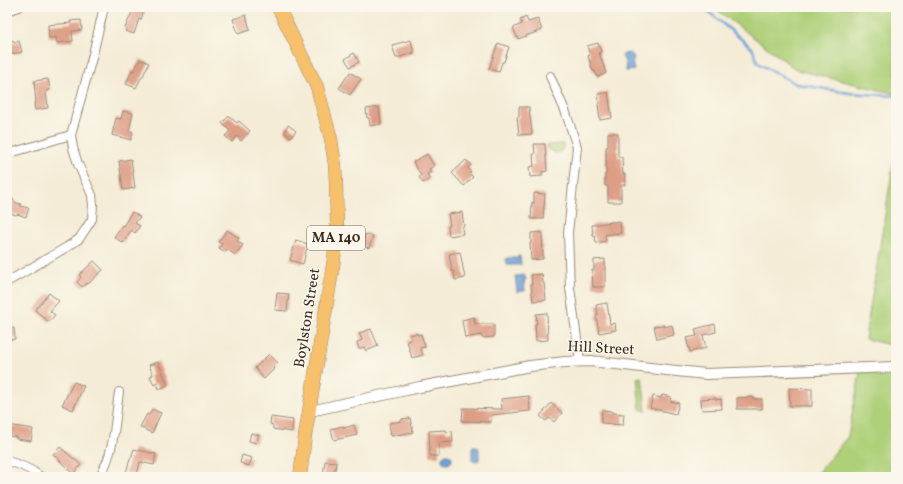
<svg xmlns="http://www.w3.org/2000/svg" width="903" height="484" viewBox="0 0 903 484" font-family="Vollkorn,serif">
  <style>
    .green { fill: #aed079; stroke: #747d4c }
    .water { fill: #6ea1d9; stroke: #54667c }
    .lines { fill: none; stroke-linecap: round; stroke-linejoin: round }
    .stream { stroke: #6ea1d9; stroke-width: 2.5 }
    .building { fill: #de9e85 }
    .minor-casing { stroke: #988b7a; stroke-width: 10 }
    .tertiary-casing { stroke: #988b7a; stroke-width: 12 }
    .primary-casing { stroke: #988b7a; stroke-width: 14 }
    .minor { stroke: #fff; stroke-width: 8 }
    .tertiary { stroke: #fff; stroke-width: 10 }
    .primary { stroke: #f7c06c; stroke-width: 13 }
    .labels { text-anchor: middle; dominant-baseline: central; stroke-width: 3; stroke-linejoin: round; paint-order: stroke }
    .shield { fill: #fbf7ec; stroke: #75685c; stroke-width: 1 }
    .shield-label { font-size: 14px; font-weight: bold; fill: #3b2a1e }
    .street-label { font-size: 15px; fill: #3b2a1e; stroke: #fbf7ec }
  </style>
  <rect width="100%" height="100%" fill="#fbf7ec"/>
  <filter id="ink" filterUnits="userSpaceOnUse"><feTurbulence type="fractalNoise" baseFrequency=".025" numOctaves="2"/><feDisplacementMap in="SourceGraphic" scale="8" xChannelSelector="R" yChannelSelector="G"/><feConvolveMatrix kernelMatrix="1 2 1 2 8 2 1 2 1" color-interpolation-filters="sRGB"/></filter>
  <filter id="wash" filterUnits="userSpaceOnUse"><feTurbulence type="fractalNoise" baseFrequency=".012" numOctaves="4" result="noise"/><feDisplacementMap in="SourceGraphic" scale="16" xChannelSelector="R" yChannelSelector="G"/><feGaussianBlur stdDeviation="0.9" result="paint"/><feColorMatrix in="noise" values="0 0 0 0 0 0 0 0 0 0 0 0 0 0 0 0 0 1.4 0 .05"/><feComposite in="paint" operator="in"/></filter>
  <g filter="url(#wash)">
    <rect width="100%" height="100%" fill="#f4ecd6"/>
    <path class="green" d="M713,7H896V94L797,70Z
      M563,144C564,148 562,150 558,153C552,153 549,151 547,145Z
      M896,147V343L895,346L865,339Z
      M896,367V477H815L848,436L861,368Z
      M642,377L646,411L640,409L637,378Z"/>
    <path class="water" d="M630,53L633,56L634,60L632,61L634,70L626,71L625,62L622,56L624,54Z
      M518,256H520L521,265H507L506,258H518Z
      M524,275L525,276L526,280H524L525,291L517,292L515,276Z
      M473,446H477L479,449V460L474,462L472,460V449Z
      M442 459a5 5 0 1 1 10 0a5 5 0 1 1-10 0Z"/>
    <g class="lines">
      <path class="stream" d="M676,7L704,8L752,48L758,63L796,84L849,93L896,96"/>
    </g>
    <g id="blocks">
      <path class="building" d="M133,10L143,13L141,20L139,19L134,34L125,31L126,29L125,28Z
        M246,15L250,30L238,34L233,19Z
        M526,17L528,22L538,19L542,30L518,39L513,28L522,24L520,20Z
        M81,20L82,30L72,31L73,41L57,43L56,37L49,38L48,25L71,23L70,21Z
        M13,40L14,43L19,41L22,52L7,55V42Z
        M411,40L414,53L396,58L392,45Z
        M498,43L509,47L504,62H502L499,72L489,69Z
        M598,43L601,52H599L606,73L597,77L595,71H593L588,56L590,55L587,46Z
        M354,53L359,62L350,67L345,59Z
        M140,59L149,63L142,78H141L136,88L126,84L132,70L134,71Z
        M350,72L361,79L350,95L339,88Z
        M48,79L50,90L46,91L48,108L35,110L34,103H36L34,81Z
        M608,92L612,118L600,120L598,104H599L598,94Z
        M379,107L381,124L370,126L369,118H367L366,109Z
        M519,107H529L532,134L519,135L517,117H519Z
        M123,111L133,113L129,131L133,132L131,140L112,135L116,118L121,119Z
        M229,116L237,123L239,121L250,131L241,141L237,136L232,142L225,136L230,131L222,123Z
        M288,125L296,131L291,137L284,132Z
        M608,133H618V157H622L623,174H625V185H621V202H608V186H605V174H606V147H608Z
        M534,144H545L547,171L542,172V176L530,177L529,167L534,166L533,154H535Z
        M427,154L434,166L429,169L431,172L427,174L430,179L423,183L419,177L421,175L413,162Z
        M131,159L135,188L123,190L119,161Z
        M466,160L471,165L468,168L471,172L469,173L473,177L464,186L452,173Z
        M534,193L545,194L543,219H531L532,202L534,203Z
        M7,197L13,199L16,203L21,204L20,206L29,208L26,217L17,214L16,215L7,212Z
        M132,212L140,217L135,223L140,226L135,233L131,230L123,243L114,237L122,225L123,226Z
        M462,212L464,226L462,227L463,234L449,236L448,226H450L448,214Z
        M620,221L621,233L605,235L606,241L596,243L595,236H593L592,225Z
        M227,230L239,238L237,241L243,245L235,255L227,249L225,252L219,248L222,244L218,242Z
        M542,232L543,259L531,260L530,243H531V233Z
        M365,234L373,236L369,248L358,244L360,236L365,237Z
        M296,240L308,244L303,264L290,260Z
        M460,252L465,278L455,280L454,271H452L449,254Z
        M605,259V287H593L592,270H594V260Z
        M94,261L103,270L88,284L87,283L82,287L77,282L81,277L79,275Z
        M542,274L543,283H544L546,300L533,301L531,284H532L531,275Z
        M49,293L59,301L50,311L55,315L49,322L35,310Z
        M277,293L289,294L287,311L275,310Z
        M607,303L610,324L615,323L616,330L599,333L596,315H598L596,305Z
        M547,313L548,340L536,341L535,324H537L536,314Z
        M474,317L475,324H494V337L482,338L481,335L465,338L462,320Z
        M715,324L716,332L703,335L706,348L690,352L686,338L697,336L695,329Z
        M664,325V327L672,325L674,335L657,339L654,326Z
        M14,328L15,339L7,340V329Z
        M371,329L378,346L366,351L364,347L359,349L357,342L362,340L359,333Z
        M417,333V335L421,334L425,347L420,348L423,355L412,358L407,341L411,340L410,335Z
        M269,354L278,363L273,368L274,369L264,379L255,368Z
        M158,362L168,385L159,389L157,383L154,385L150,376L153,375L149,365Z
        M74,382L84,386L73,410L62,405Z
        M789,388L812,389V406H790Z
        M662,395L671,397L670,401L679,403L676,414L650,408L653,396L661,398Z
        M529,396L530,411L491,415V422L462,421L463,408L502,409L501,399Z
        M753,397V399H762V409H737V398Z
        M716,398V400L721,399L722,409L702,410L701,399Z
        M551,403L562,413L554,422L549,418L546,421L540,416Z
        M152,409L161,413L152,433L140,427L147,414L149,415Z
        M602,410L612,411V413L624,414L623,425L601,423Z
        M271,417L293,420L292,432L273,429V425L270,424Z
        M410,418L413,432L391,436L389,423L402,421V419Z
        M8,425L33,429L31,441L16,439L17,437L7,436Z
        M354,425L357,435L334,440L331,429L343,426L344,428Z
        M446,430V432L452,431L453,442L439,443V456H430L429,431Z
        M251,433L259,435L256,443L249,441Z
        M60,447L81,465L73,474L53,454Z
        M134,449L156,454L154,465L140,462L137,475L126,473L130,458H131Z
        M242,455L252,458L249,466L240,463Z
        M325,461L336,462L334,477H323Z"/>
    </g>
  </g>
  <g filter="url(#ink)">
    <use href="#blocks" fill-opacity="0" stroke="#988b7a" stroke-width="1"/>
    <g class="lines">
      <defs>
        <path id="minor" d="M7,11L19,7
          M550,76L566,113L577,147L568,233L570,288L580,361
          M7,154L71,135
          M7,282L67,247L79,239L87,227L92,219L93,205L92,195L78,164L73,148L71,135L93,54L104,7
          M7,461C19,464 31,469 41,477
          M99,477C115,454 115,419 119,392"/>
        <path id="tertiary" d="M310,411L420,387L530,366L565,362L591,361L667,370L706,374L896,367"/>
        <path id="primary" d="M278,7L317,87L331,139L335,165L336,183L337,225L334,259L305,436L300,477"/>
      </defs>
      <use href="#minor" class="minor-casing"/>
      <use href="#tertiary" class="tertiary-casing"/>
      <use href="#primary" class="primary-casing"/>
      <use href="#minor" class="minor"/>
      <use href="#tertiary" class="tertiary"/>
      <use href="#primary" class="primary"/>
    </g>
  </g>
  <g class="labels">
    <rect class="shield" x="307" y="226" width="58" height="24" rx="3"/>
    <g class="shield-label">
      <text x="336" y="238">MA 140</text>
    </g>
    <g class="street-label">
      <text transform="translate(308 318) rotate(-81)">Boylston Street</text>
      <text transform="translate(601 349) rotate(3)">Hill Street</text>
    </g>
  </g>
  <rect width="903" height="484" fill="none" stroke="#fbf7ec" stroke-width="24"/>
</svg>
